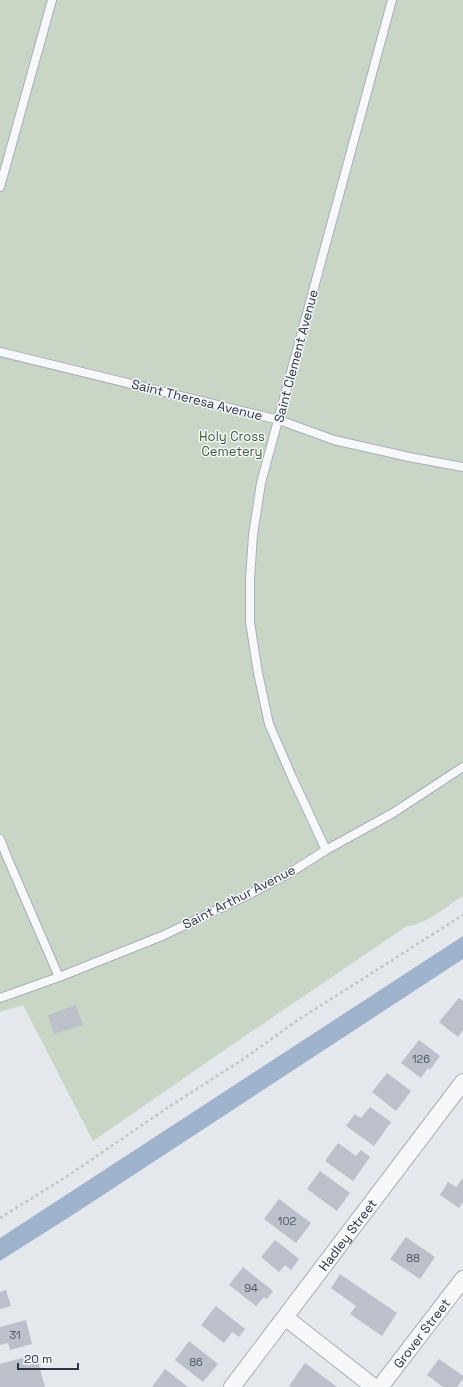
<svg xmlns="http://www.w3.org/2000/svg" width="463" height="1387" viewBox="0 0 463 1387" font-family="'Space Grotesk',sans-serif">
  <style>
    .green { fill: #c9d6c5 }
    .water { fill: #9fb4cc }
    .building { fill: #bbc0ca }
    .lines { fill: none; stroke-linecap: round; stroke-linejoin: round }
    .lane-casing { stroke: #a9aeb7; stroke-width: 10 }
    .street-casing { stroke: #a9aeb7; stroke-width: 18 }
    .path { stroke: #c2c5cb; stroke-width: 2.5; stroke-dasharray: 3 3; stroke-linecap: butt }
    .lane { stroke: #f7f8fa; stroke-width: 8 }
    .street { stroke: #f7f8fa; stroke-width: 16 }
    .labels { text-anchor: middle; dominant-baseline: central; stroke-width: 3; stroke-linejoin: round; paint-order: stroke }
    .number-label { font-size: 11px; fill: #4f5766 }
    .street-label { font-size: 13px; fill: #2b3445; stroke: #f4f6f9 }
    .park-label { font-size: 13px; fill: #3f6138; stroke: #f4f6f9 }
  </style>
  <rect width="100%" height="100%" fill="#e4e7ec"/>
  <path class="green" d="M0,0H463V896C448,905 424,926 407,926L223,1051L93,1141L23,1005L0,1012Z"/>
  <path class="water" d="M463,936V959L71,1216L0,1261V1238Z"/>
  <path class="building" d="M459,998L463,1001V1030L458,1037L439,1022Z
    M76,1005L83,1025L54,1034L48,1015Z
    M419,1040L440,1056L430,1070L428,1068L421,1078L401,1063Z
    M387,1073L411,1091L396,1111L372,1092Z
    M370,1107L391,1122L374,1146L346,1126L355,1114L361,1118Z
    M338,1143L356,1156L361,1150L370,1157L353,1181L325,1161Z
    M320,1171L350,1193L337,1211L307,1189Z
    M463,1178V1202L459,1208L440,1195L448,1182L456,1187Z
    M279,1199L311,1223L296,1243L264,1219Z
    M406,1237L435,1257L420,1279L390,1259Z
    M275,1240L299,1259L291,1270L285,1265L279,1272L261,1257Z
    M243,1267L273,1291L267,1299L264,1297L256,1306L229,1285Z
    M340,1274L397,1313L382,1336L350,1314L356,1306L331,1288Z
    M6,1290L11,1306L0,1309V1292Z
    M216,1306L245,1329L239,1337L232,1332L224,1343L201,1325Z
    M26,1320L32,1344L10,1350L8,1343L0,1345V1327Z
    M189,1341L218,1364L203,1382L175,1360Z
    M36,1354L45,1387H0V1364Z
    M439,1359L463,1376V1379L457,1387H443L427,1375Z
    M305,1363L337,1387H291L289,1386Z
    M165,1369L188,1387H152Z"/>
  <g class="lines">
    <defs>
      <path id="lane" d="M0,187L52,0
        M0,352L279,420L334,440L409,457L463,467
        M0,839L7,857L59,977
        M326,850L292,777L269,724L258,673L250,622V579L253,535L261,483L392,0
        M0,998L59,977L162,936L248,895L291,872L326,850L393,813L463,767"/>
      <g id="street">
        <path d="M286,1318L374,1387"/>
        <path id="s1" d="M232,1387L463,1082"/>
        <path id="s2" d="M380,1387L463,1279"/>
      </g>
    </defs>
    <use href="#lane" class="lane-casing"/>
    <use href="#street" class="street-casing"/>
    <path class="path" d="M0,1218L69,1175L167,1108L242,1060L298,1020L463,915"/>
    <use href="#lane" class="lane"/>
    <use href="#street" class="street"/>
  </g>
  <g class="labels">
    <g class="number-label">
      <text x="421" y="1059">126</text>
      <text x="287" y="1221">102</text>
      <text x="413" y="1258">88</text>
      <text x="251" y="1288">94</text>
      <text x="15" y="1335">31</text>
      <text x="196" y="1362">86</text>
    </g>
    <g class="street-label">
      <text transform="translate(296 356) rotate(-75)">Saint Clement Avenue</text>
      <text transform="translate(197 400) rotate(14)">Saint Theresa Avenue</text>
      <text transform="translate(239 897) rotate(-27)">Saint Arthur Avenue</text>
      <text stroke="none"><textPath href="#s1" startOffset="191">Hadley Street</textPath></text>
      <text stroke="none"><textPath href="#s2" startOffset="68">Grover Street</textPath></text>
    </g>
    <g class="park-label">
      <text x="232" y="436">Holy Cross<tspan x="232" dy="15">Cemetery</tspan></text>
    </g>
  </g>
  <path d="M18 1363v6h60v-6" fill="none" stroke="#2b3445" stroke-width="2"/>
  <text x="24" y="1363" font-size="12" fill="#2b3445" stroke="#f4f6f9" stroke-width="3" paint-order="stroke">20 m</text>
</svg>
